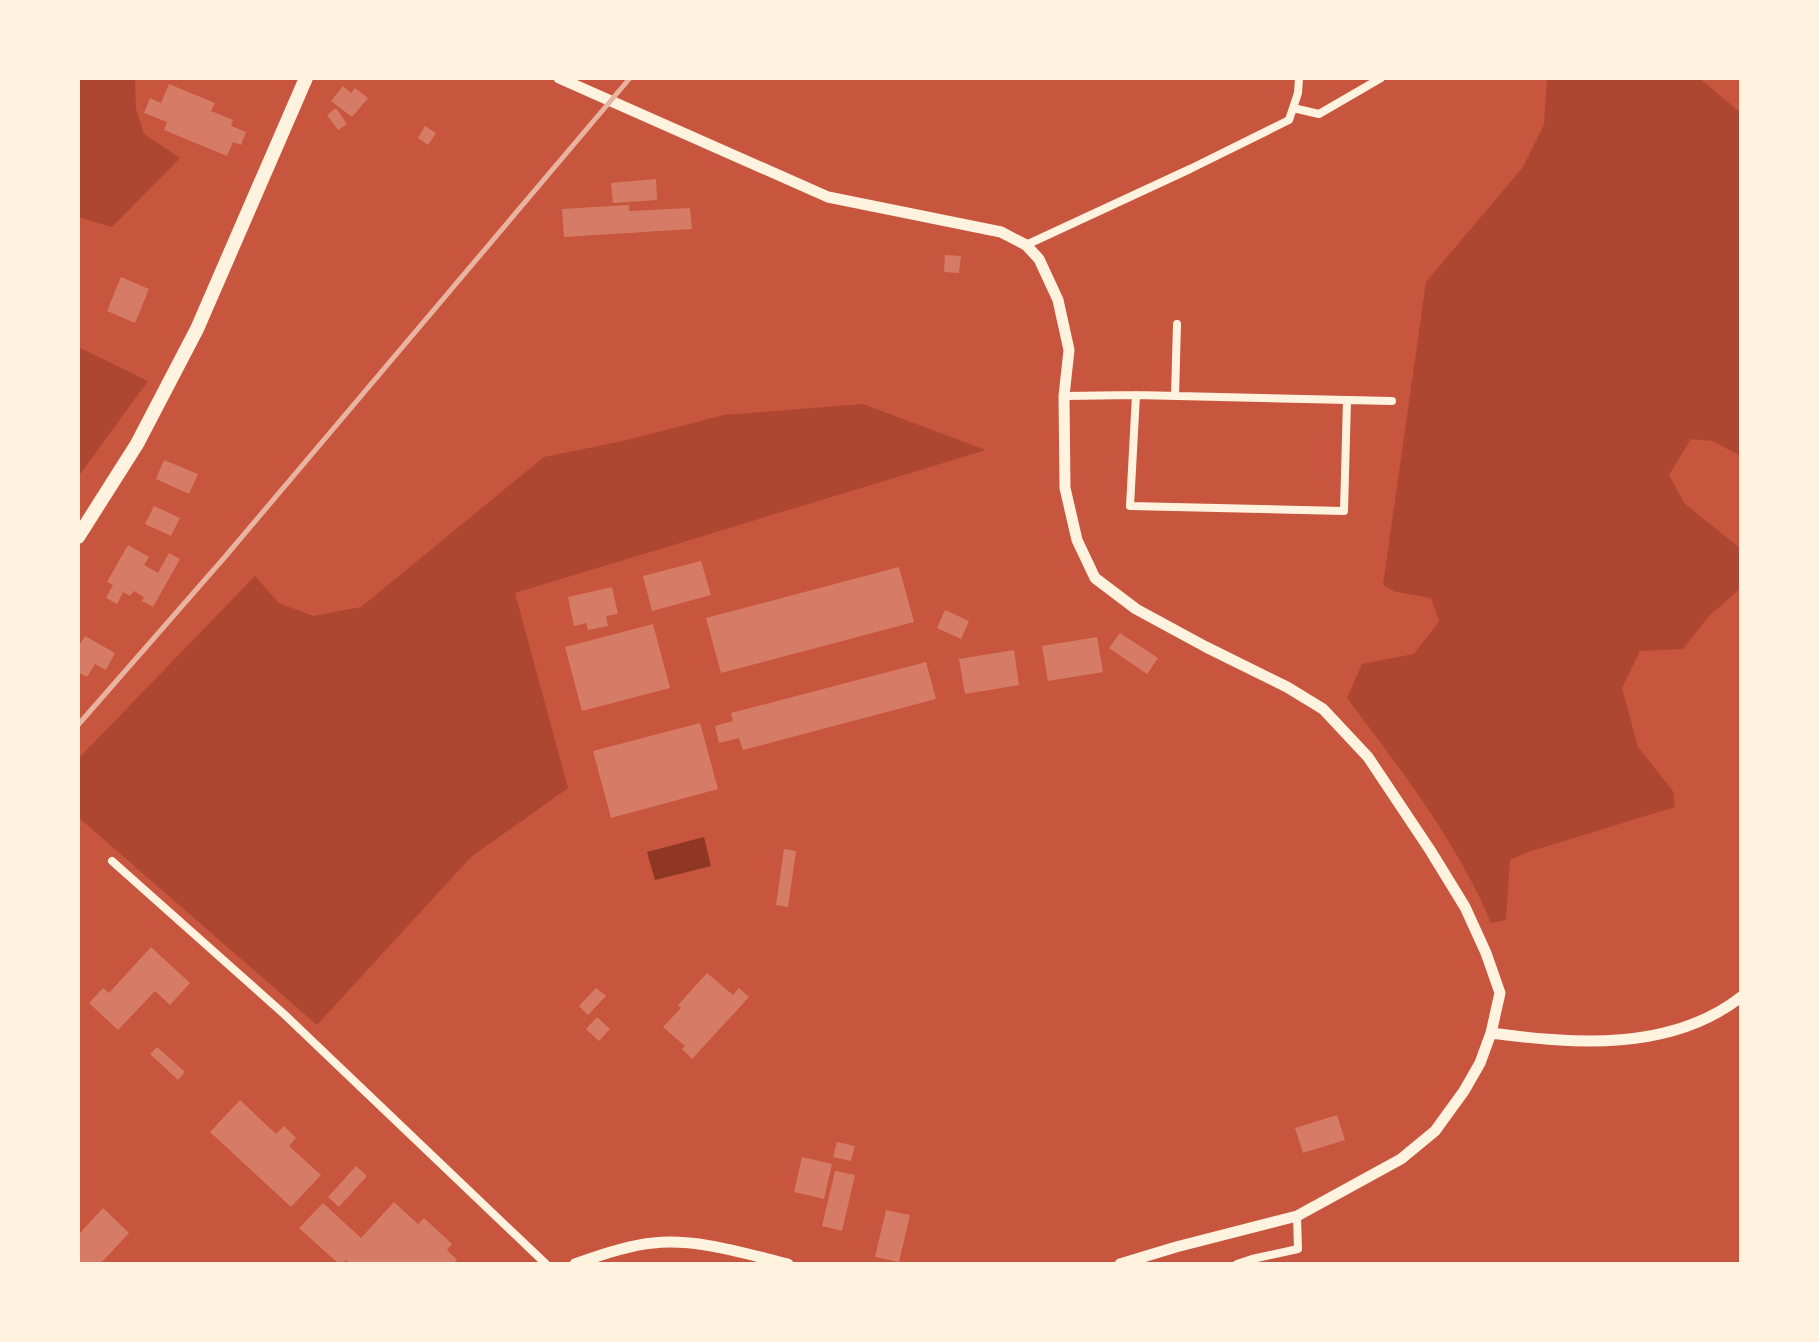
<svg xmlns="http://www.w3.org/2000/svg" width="1819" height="1342" viewBox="0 0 1819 1342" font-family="'PT Serif',serif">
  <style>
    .green { fill: #ae4732 }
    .water { fill: #8f3625 }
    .building { fill: #d67c66 }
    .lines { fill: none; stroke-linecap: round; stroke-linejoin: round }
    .minor { stroke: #fff3e0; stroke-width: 8 }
    .tertiary { stroke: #fff3e0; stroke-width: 11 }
    .trunk { stroke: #fff3e0; stroke-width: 14 }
    .rail { stroke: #e9b49f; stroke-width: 5 }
  </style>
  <rect width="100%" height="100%" fill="#c8553d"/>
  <path class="green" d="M78,78H135L136,109L144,134L180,158L112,227L78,217Z
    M1547,78H1699L1741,113V456L1712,441L1691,439L1669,475L1684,503L1741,549V588L1708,617L1683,649L1640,651L1622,688L1638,747L1673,791L1675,807L1525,853L1510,860L1506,920L1491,923C1458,843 1399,767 1347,698L1362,664L1414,654L1439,621L1431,598L1396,592L1383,585L1426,282L1523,167L1544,125Z
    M78,347L148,381L78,477Z
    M863,404L986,450L515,593L568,788L471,857L317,1025L78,817V759L255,576L279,603L313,616L361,607L544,457L623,441L724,415Z"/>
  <path class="water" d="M704,837L711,866L655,880L647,852Z"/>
  <path class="building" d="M169,84L215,103L211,111L233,120L231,126L246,132L241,145L233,142L227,156L164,130L167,122L144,113L150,98L161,103Z
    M343,86L351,93L355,88L368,98L352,117L331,101Z
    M336,108L347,124L338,130L327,115Z
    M425,126L436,133L428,145L418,138Z
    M656,179L657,200L613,203L611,183Z
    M629,205V211L690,208L692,229L564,237L562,209Z
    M945,255L961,256L959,273L944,272Z
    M121,277L149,289L135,323L107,311Z
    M164,460L198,474L189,494L156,479Z
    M154,506L180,518L171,536L145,524Z
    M128,545L149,557L144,565L158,573L169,553L180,559L153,607L142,601L144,597L134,591L130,596L123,592L117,604L106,598L113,585L107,582Z
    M701,561L711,595L652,611L643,576Z
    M899,567L914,622L721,673L706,618Z
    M612,587L618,614L606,616L608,626L588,630L586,623L574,626L568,597Z
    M945,610L969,621L961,639L937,628Z
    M653,624L670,688L582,711L565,647Z
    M1120,633L1158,658L1147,674L1109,648Z
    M85,636L115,653L106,670L95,664L87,677L78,672V647Z
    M1097,637L1103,672L1048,681L1042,646Z
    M1014,650L1019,685L965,694L959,659Z
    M926,662L936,699L743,750L739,738L719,743L715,726L733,721L731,713Z
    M700,723L718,789L611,818L593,751Z
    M784,849L796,851L788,907L776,905Z
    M151,947L190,983L170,1005L155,991L118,1030L89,1003L103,988L109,993Z
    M707,973L733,995L739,988L749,997L692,1059L682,1049L685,1046L663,1027L681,1008L678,1005Z
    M596,988L606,996L588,1015L579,1006Z
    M597,1017L610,1029L599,1041L586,1029Z
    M157,1047L185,1072L178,1080L150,1054Z
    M240,1100L276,1134L284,1126L296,1138L289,1146L321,1175L291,1207L210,1132Z
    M1337,1115L1345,1140L1303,1153L1295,1128Z
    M837,1142L855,1146L851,1161L833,1157Z
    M802,1157L832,1164L824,1199L794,1192Z
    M356,1166L367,1176L339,1207L328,1197Z
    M835,1171L855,1175L842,1231L822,1226Z
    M394,1202L418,1224L424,1218L452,1244L447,1250L457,1260L453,1264H351L346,1260L342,1264H339L299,1228L323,1203L361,1238Z
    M103,1208L129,1233L100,1264H78V1235Z
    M886,1210L910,1215L899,1262L875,1257Z"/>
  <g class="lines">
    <path class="minor" d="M1293,108L1319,114L1381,78
      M1026,245L1190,169L1289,120L1298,93L1299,78
      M1136,395L1130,506L1344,511L1347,400
      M1064,396L1136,395L1392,401
      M1175,396L1177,324
      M112,861L285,1015L546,1264
      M1237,1264L1252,1259L1298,1249L1297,1216"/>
    <path class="tertiary" d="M559,78L828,197L1001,232L1026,245L1039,259L1058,300L1069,350L1064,396L1065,488L1077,540L1095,578L1136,609L1206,647L1287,687L1323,709L1368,757L1430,850L1465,907L1486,953L1500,993L1491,1033L1480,1063L1464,1091L1435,1131L1401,1159L1297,1216L1176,1247L1120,1264
      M1491,1033C1575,1044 1670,1052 1741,997
      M575,1264C597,1256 629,1245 653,1243C697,1238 746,1254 788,1264"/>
    <path class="trunk" d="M78,537L137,444L197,329L306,78"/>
    <path class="rail" d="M78,725L224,558L630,78"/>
  </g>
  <rect width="1819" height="1342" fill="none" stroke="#fff3e0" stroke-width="160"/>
</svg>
